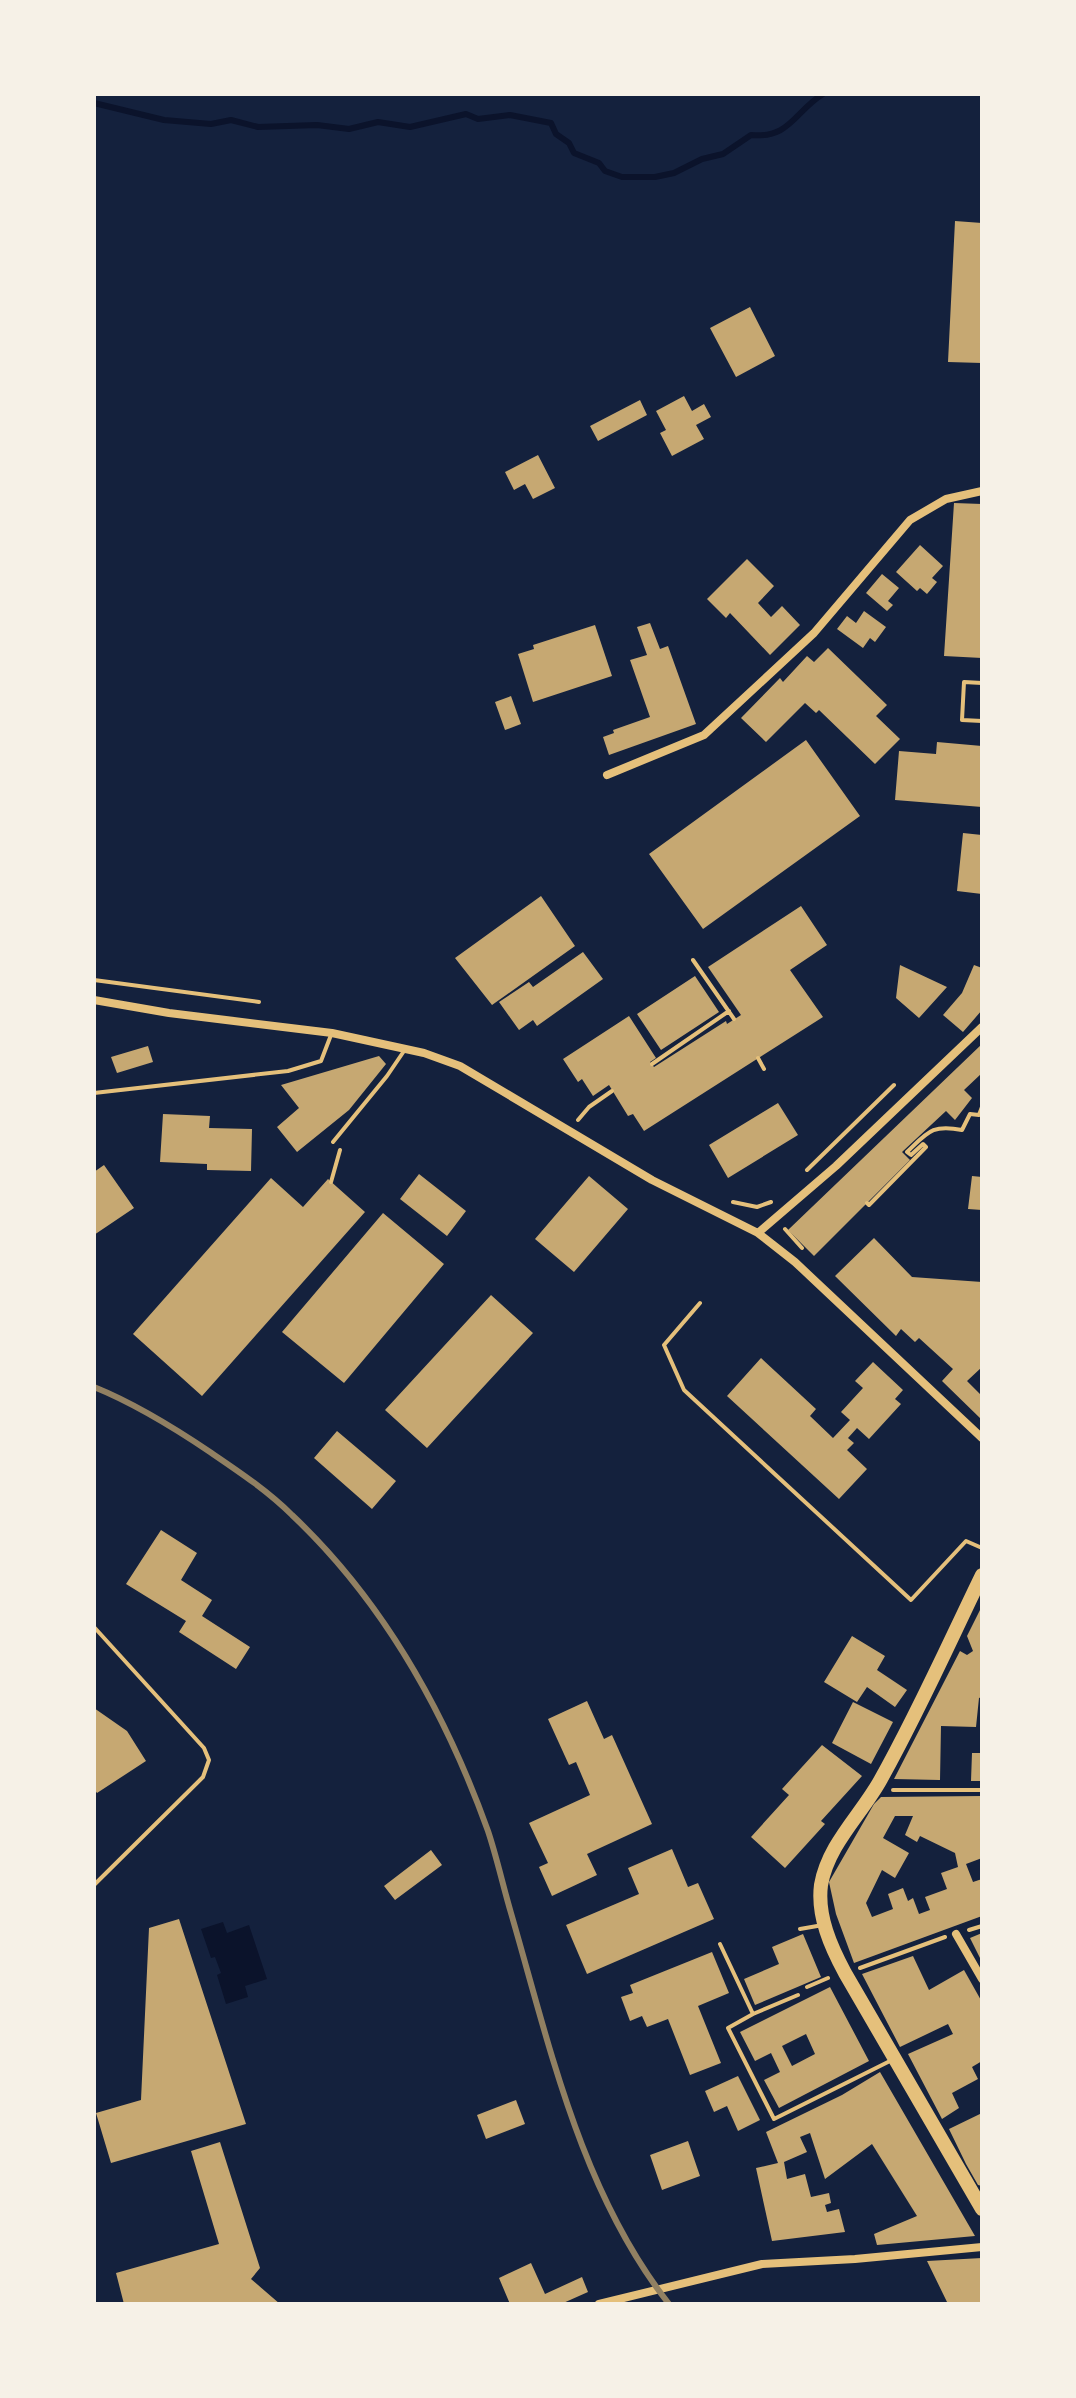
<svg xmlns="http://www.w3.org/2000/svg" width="1076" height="2398" viewBox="0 0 1076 2398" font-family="Montserrat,sans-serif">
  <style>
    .water { fill: #0b132b }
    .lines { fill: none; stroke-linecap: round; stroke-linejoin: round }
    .stream { stroke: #0b132b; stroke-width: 6 }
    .building { fill: #c6a872; fill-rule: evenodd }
    .path { stroke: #e5c07b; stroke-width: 4 }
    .service { stroke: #e5c07b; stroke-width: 4 }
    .minor { stroke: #e5c07b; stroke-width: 8 }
    .primary { stroke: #e5c07b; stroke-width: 14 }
    .rail { stroke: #918062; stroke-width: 6 }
  </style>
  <rect width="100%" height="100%" fill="#14213d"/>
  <path class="water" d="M223,1922L227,1933L249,1925L267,1979L245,1986L248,1997L226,2004L217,1975L221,1973L215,1957L211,1958L201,1929Z"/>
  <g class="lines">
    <path class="stream" d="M94,103L164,120L211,124L231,120L258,127L317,125L349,129L378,122L410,127L466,114L478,119L510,115L551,123L556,134L569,143L574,153L599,163L605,171L622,177H655L674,173L702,159L723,154L751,135C790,139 795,111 823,94"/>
  </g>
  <path class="building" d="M955,221L982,223V363L948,362Z
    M750,307L775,356L736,377L710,328Z
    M684,396L692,411L704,404L711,417L696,425L704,439L672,456L660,433L666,430L656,411Z
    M640,400L647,415L598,441L590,426Z
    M538,455L555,488L533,499L525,484L514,490L505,472Z
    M954,503L982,504V658L944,656Z
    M920,545L943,566L932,578L937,582L927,594L920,588L917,591L896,572Z
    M747,559L774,586L758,603L771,617L782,606L800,625L770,655L730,613L726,618L707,599Z
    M882,574L899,588L888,601L893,605L887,611L866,593Z
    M864,611L886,627L875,642L870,638L863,648L837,629L847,616L856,623Z
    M650,623L660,649L668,646L696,724L609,755L603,737L614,733L613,730L650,717L630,660L647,655L637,627Z
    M595,625L612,676L533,702L518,654L534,649L533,645Z
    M828,648L887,705L876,716L900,739L875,764L819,710L816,713L805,703L766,742L741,718L780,678L783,682L807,656L814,662Z
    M511,696L521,724L505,730L495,702Z
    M806,740L860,816L703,929L649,854Z
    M937,742L982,746V807L895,800L899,751L936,754Z
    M963,833L982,835V894L957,891Z
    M541,896L575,946L492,1005L455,958Z
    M801,906L827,945L790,970L823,1017L644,1131L633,1114L628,1116L609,1085L593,1096L582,1079L578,1082L563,1059L629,1016L656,1058L650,1062L654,1067L726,1021L727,1024L741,1015L708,967Z
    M583,952L603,979L537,1026L533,1020L519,1030L499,1002L529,982L533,987Z
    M900,965L947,987L919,1018L896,998Z
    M974,965L982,968V1010L963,1032L943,1015L962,993Z
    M695,976L719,1012L661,1050L637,1014Z
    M982,1044V1073L964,1090L972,1098L955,1120L946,1111L902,1152L910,1160L814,1256L788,1230Z
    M148,1046L153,1062L117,1073L111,1057Z
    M379,1056L386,1064L349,1110L297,1152L277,1127L299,1108L281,1085Z
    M778,1103L798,1135L728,1178L709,1145Z
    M163,1114L210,1116L209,1128L252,1129L251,1171L207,1170V1164L160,1162Z
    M104,1165L134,1208L94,1235V1172Z
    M419,1174L466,1211L447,1236L400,1199Z
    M589,1176L628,1209L574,1272L535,1239Z
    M972,1176L982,1177V1210L968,1209Z
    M271,1178L303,1207L328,1179L365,1212L202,1396L133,1334Z
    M383,1213L444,1264L344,1383L282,1332Z
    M874,1238L912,1277L982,1282V1367L967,1381L982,1396V1420L942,1381L953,1369L919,1338L915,1342L901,1329L896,1336L835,1276Z
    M491,1295L533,1333L427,1448L385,1410Z
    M761,1358L816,1409L810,1416L833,1438L850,1420L841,1412L863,1388L855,1381L873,1362L903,1390L895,1399L901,1404L869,1439L857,1428L848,1438L854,1443L847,1450L867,1469L839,1499L727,1396Z
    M337,1431L396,1481L372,1509L314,1458Z
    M161,1530L197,1553L181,1580L212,1600L202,1616L250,1647L236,1669L179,1632L186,1621L126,1584Z
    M982,1606V1697L979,1698L976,1727L941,1726L940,1780L894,1779L960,1651L967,1655L973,1651L967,1636Z
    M852,1636L885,1656L877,1670L907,1690L895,1707L867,1687L857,1702L824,1682Z
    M587,1701L604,1739L612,1735L652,1824L587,1854L597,1875L552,1896L539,1867L548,1863L529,1823L590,1795L576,1762L569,1765L548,1719Z
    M853,1702L893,1722L871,1764L832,1743Z
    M94,1708L127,1731L146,1761L97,1793L94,1789Z
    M822,1745L862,1776L821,1821L825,1824L785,1868L751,1837L789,1795L782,1789Z
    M972,1753H982V1781H971Z
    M982,1796V1858L966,1864L973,1882L982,1879V1916L854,1963L836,1914L829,1882L874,1804L881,1797ZM895,1816H913L905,1835L917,1842L920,1836L955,1853L958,1867L941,1873L947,1889L925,1897L930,1910L919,1914L913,1898L908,1901L903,1888L888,1894L893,1909L872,1917L866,1903L882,1870L895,1878L909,1853L883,1838Z
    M672,1849L688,1887L698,1883L714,1919L587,1974L566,1925L639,1894L628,1868Z
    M431,1850L442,1865L395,1900L384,1886Z
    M179,1919L246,2124L111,2163L96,2113L141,2100L149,1928Z
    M982,1933V1962L970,1938Z
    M803,1934L821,1977L755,2005L744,1979L779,1964L772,1947Z
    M712,1952L729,1993L698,2006L721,2063L690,2075L668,2019L647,2027L642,2016L630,2021L621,1997L633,1993L630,1985Z
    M913,1956L929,1990L964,1970L982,2002V2061L972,2067L978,2079L952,2093L959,2108L942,2119L908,2054L953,2034L948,2024L900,2047L862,1974Z
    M830,1987L869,2061L779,2108L764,2080L780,2072L771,2053L755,2061L740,2032ZM806,2034L815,2054L792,2066L782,2046Z
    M880,2072L975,2236L877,2245L874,2234L917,2216L872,2144L825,2179L810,2133L800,2137L807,2152L784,2162L787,2179L805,2174L811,2197L829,2193L831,2203L825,2205L827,2212L839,2209L845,2232L772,2241L756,2168L778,2163L766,2132L842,2095Z
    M738,2076L760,2120L738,2131L727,2106L714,2112L705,2091Z
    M516,2100L525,2124L486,2139L477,2115Z
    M982,2113V2186L978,2185L966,2164L949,2129Z
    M688,2141L700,2176L662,2190L650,2155Z
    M220,2142L260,2268L251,2279L280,2304H124L116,2273L219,2244L191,2151Z
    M982,2258V2304H948L927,2261Z
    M531,2263L545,2294L582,2277L588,2292L561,2304H510L499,2278Z"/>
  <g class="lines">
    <path class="path" d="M693,960L734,1019
      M94,980L259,1002
      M758,1058L764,1069
      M652,1064L729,1011
      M578,1120L589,1107L612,1091
      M926,1147L923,1144L911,1155L907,1152C928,1132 932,1124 962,1130L970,1114L979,1115L982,1107
      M807,1170L894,1085
      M331,1182L340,1150
      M733,1202L757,1207L771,1202
      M867,1203L869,1205L926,1147
      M785,1229L802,1248
      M700,1303L664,1345L684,1390L911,1600L966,1541L982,1548
      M893,1790H982
      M969,1930L982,1926
      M860,1968L945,1937
      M807,1987L828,1978"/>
    <path class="service" d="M982,683L964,682L962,720L982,721
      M94,1093L288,1071L321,1061L331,1035
      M333,1142L387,1076L404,1051
      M94,1627L204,1748L209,1760L203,1777L94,1885
      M800,1929L823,1925
      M720,1944L753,2014L728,2028L774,2119L892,2060
      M753,2014L798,1995"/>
    <path class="minor" d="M607,775L704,735L814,633L910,520L946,499L982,491
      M94,1000L169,1013L332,1033L424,1053L460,1066L652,1180L758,1233L795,1262L982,1438
      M758,1233L836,1166L982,1027
      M956,1934L982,1979
      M599,2304L762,2264L855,2259L982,2247"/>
    <path class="primary" d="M982,1575C949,1643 918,1713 881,1779C862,1814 828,1844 821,1885C817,1916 831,1947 845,1973L982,2209"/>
    <path class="rail" d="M94,1387C136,1404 173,1427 210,1452C238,1471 268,1491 292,1515C383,1601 446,1714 488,1831C497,1858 503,1886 511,1913C550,2047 581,2192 669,2304"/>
  </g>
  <rect width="1076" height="2398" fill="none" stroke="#f6f1e7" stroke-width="192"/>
</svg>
